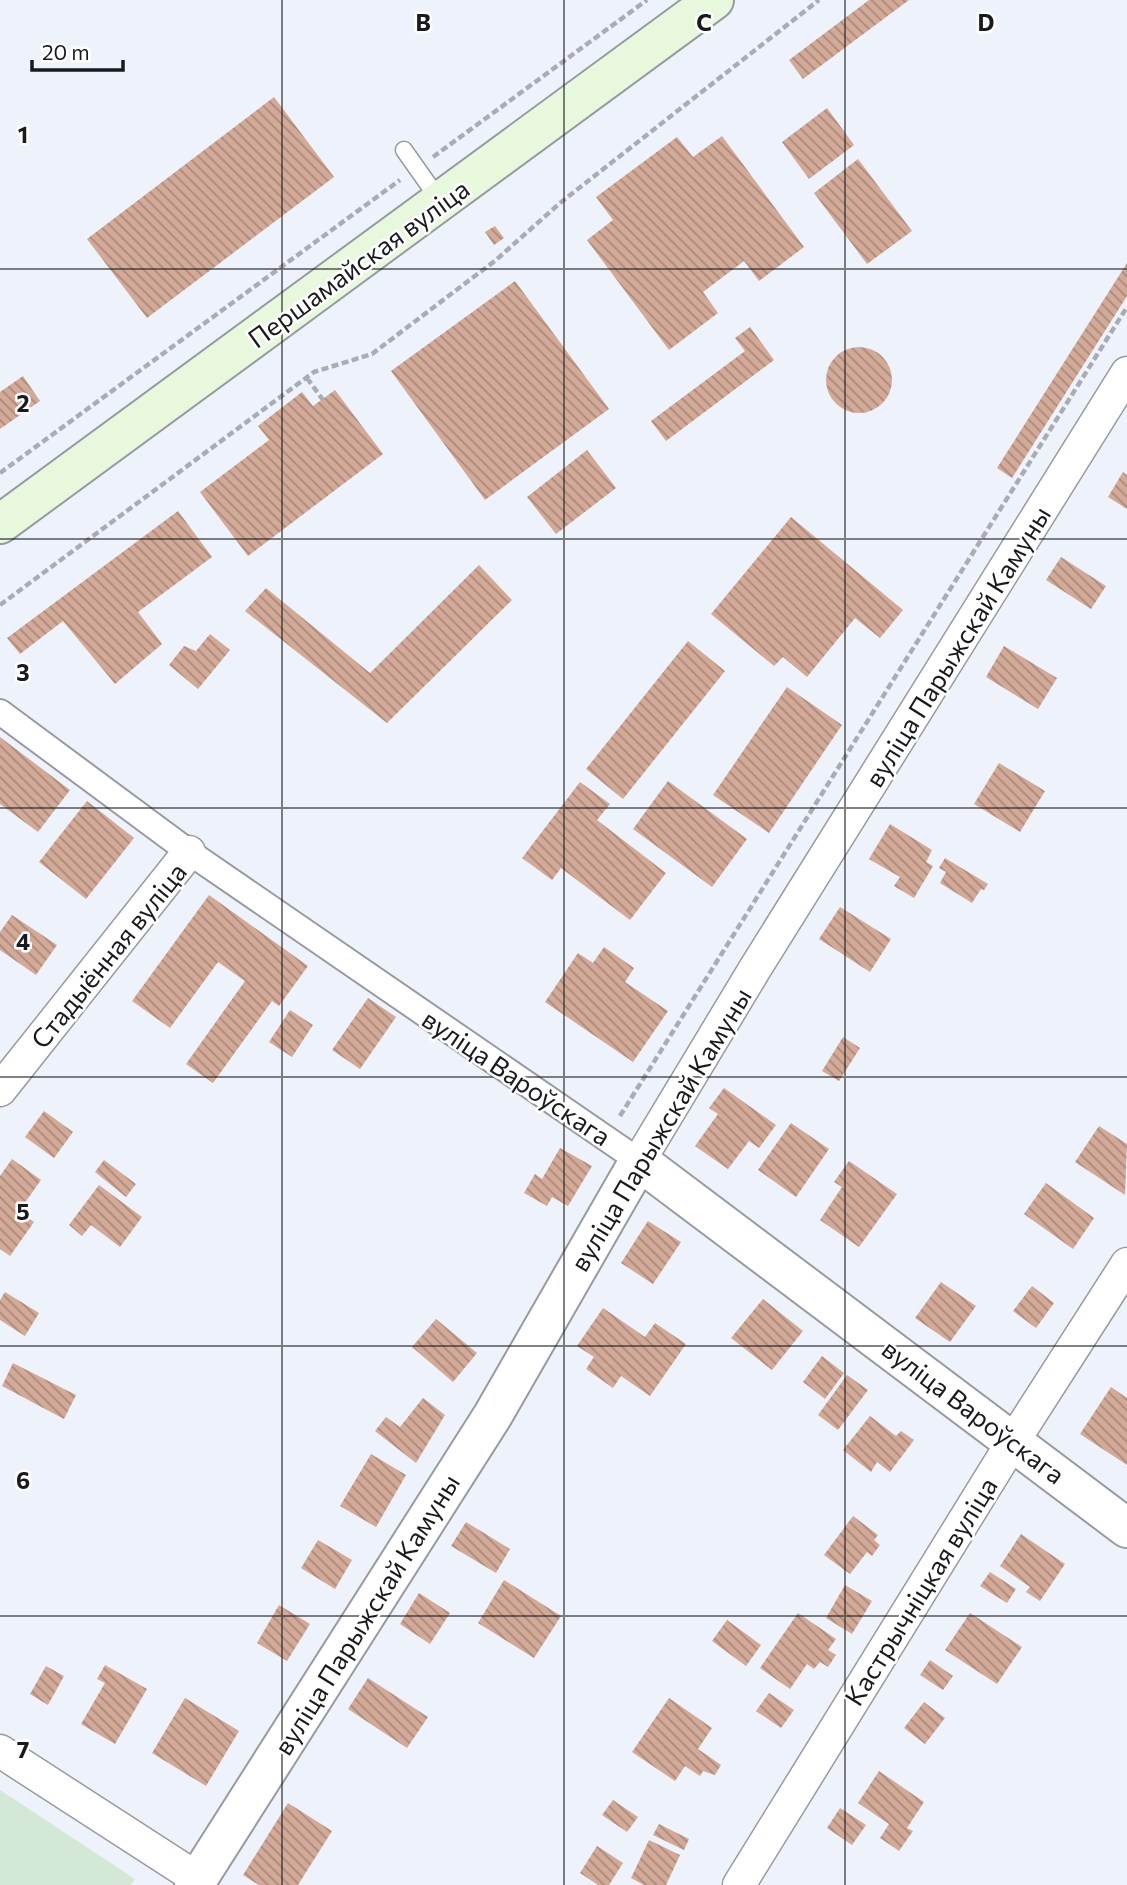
<svg xmlns="http://www.w3.org/2000/svg" width="1127" height="1885" viewBox="0 0 1127 1885" font-family="Commissioner,sans-serif">
  <style>
    .pitch { fill: #d3e8d5 }
    .building { fill: url(#building-back-hatch) }
    .lines { fill: none; stroke-linecap: round; stroke-linejoin: round }
    .service-casing { stroke: #979aa2; stroke-width: 19 }
    .pedestrian-casing { stroke: #979aa2; stroke-width: 28 }
    .minor-casing { stroke: #979aa2; stroke-width: 35 }
    .tertiary-casing { stroke: #979aa2; stroke-width: 42 }
    .secondary-casing { stroke: #979aa2; stroke-width: 42 }
    .path { stroke: #a9adb3; stroke-width: 4.5; stroke-dasharray: 7 3.5; stroke-linecap: butt }
    .service { stroke: #fff; stroke-width: 16 }
    .pedestrian { stroke: #fff; stroke-width: 24 }
    .minor { stroke: #fff; stroke-width: 32 }
    .tertiary { stroke: #fff; stroke-width: 38 }
    .secondary { stroke: #e7f8dc; stroke-width: 38 }
    .grid { fill: none; stroke: #191a1d; stroke-width: 2; stroke-opacity: 0.55 }
    .labels { text-anchor: middle; dominant-baseline: central; stroke-width: 5; stroke-linejoin: round; paint-order: stroke }
    .street-label { font-size: 26px; fill: #191a1d; stroke: #fff }
    .grid-label { font-size: 23px; text-anchor: middle; font-weight: bold; fill: #191a1d; stroke: #fff; stroke-width: 5; stroke-linejoin: round; paint-order: stroke }
  </style>
  <defs>
    <pattern id="building-back-hatch" width="6" height="6" patternUnits="userSpaceOnUse" patternTransform="scale(1.75)"><rect width="6" height="6" fill="#d3a997"/><path d="M-1 5l2 2M0 0l6 6M5-1l2 2" fill="none" stroke="#aa897b"/></pattern>
  </defs>
  <rect width="100%" height="100%" fill="#eef3fb"/>
  <path class="pitch" d="M0,1790L135,1879L131,1885H0Z"/>
  <path class="building" d="M869,0H909L803,79L789,60Z
    M274,97L334,177L147,318L87,239Z
    M827,108L854,145L809,179L782,142Z
    M722,136L804,247L759,281L744,261L703,292L718,313L669,350L587,240L613,220L596,197L677,137L693,157Z
    M858,159L912,231L867,264L814,193Z
    M495,226L504,238L494,245L485,232Z
    M1127,263V296L1012,478L997,468Z
    M515,281L609,409L485,500L391,371Z
    M750,327L774,360L666,441L651,421L745,351L735,338Z
    M826 380a33 33 0 1 1 66 0a33 33 0 1 1-66 0Z
    M23,376L40,401L0,429V392Z
    M335,390L383,454L248,556L200,492L269,440L258,426L302,392L313,406Z
    M587,450L616,488L556,534L527,497Z
    M1123,472L1127,475V509L1108,497Z
    M178,511L212,557L138,612L162,644L115,684L63,621L20,654L7,638Z
    M791,517L903,610L880,638L855,618L807,677L783,657L774,666L711,614Z
    M1061,557L1106,586L1091,609L1046,580Z
    M479,565L512,600L387,723L245,611L266,588L370,673Z
    M210,634L230,650L198,689L169,665L184,646L196,651Z
    M688,641L725,671L623,799L586,769Z
    M1004,646L1057,678L1038,709L986,677Z
    M787,687L842,725L769,833L713,795Z
    M0,737L70,790L38,832L0,804Z
    M999,763L1045,791L1020,832L974,804Z
    M668,781L747,839L712,887L633,829Z
    M580,782L610,804L597,820L666,873L630,920L561,868L552,880L522,858Z
    M87,801L134,838L86,899L39,862Z
    M890,824L932,850L926,862L933,866L914,898L894,886L900,877L869,859Z
    M945,858L988,884L984,890L981,889L972,903L940,883L946,872L939,868Z
    M209,895L308,966L279,1006L272,1001L213,1083L186,1064L245,981L218,962L170,1028L132,1001Z
    M840,907L891,939L870,972L819,939Z
    M12,915L57,945L36,975L0,950V932Z
    M604,947L634,968L625,982L668,1011L633,1062L545,1002L578,953L593,963Z
    M368,998L396,1017L360,1069L332,1050Z
    M290,1010L313,1025L292,1057L269,1042Z
    M843,1037L860,1048L839,1081L822,1071Z
    M724,1088L776,1125L759,1148L749,1141L728,1169L695,1146L718,1114L709,1108Z
    M44,1111L73,1132L54,1158L25,1137Z
    M791,1123L829,1149L796,1197L758,1170Z
    M1099,1126L1127,1144L1125,1195L1075,1162Z
    M560,1148L592,1166L568,1206L552,1197L547,1206L524,1193L535,1174L542,1179Z
    M12,1159L41,1180L19,1211L34,1222L10,1256L0,1249V1176Z
    M104,1160L136,1184L126,1197L95,1172Z
    M849,1161L897,1194L859,1247L820,1220L842,1187L834,1182Z
    M1046,1183L1094,1218L1073,1249L1024,1214Z
    M99,1185L142,1217L120,1247L91,1225L82,1236L69,1225Z
    M648,1221L681,1242L653,1284L621,1263Z
    M941,1282L976,1306L950,1342L915,1318Z
    M1032,1286L1054,1303L1036,1328L1013,1311Z
    M5,1292L39,1313L25,1336L0,1320V1300Z
    M763,1299L803,1331L772,1370L731,1338Z
    M603,1308L645,1337L655,1323L686,1344L650,1396L621,1376L613,1388L586,1369L594,1357L577,1346Z
    M436,1319L477,1353L453,1382L412,1347Z
    M822,1356L844,1373L825,1399L803,1382Z
    M13,1363L76,1395L64,1419L2,1386Z
    M847,1375L868,1390L838,1430L818,1415Z
    M1111,1387L1127,1398V1465L1080,1434Z
    M423,1398L445,1415L416,1463L375,1431L386,1417L400,1427Z
    M870,1416L896,1436L901,1431L914,1440L890,1472L877,1462L871,1472L843,1450Z
    M371,1454L406,1475L376,1527L340,1506Z
    M853,1516L878,1535L874,1540L880,1545L872,1556L867,1552L850,1574L824,1555Z
    M466,1522L510,1549L496,1573L451,1546Z
    M1021,1534L1065,1564L1040,1601L1026,1592L1030,1587L1000,1566Z
    M318,1540L352,1560L335,1589L301,1568Z
    M990,1572L1016,1589L1007,1603L980,1586Z
    M504,1580L561,1616L534,1658L478,1623Z
    M845,1585L872,1601L852,1634L826,1618Z
    M419,1593L450,1613L430,1644L400,1624Z
    M279,1605L310,1624L287,1661L257,1643Z
    M798,1613L836,1639L828,1650L836,1655L828,1667L820,1662L814,1669L807,1664L790,1689L760,1668Z
    M970,1613L1022,1647L997,1684L945,1650Z
    M727,1620L761,1645L746,1666L712,1641Z
    M930,1660L953,1676L943,1690L920,1675Z
    M105,1665L147,1689L115,1744L81,1724L105,1683L97,1679Z
    M46,1666L64,1676L48,1705L30,1694Z
    M368,1678L428,1717L407,1748L348,1709Z
    M769,1693L794,1710L781,1728L756,1711Z
    M185,1698L239,1731L206,1786L152,1753Z
    M669,1698L712,1728L698,1749L721,1765L715,1775L703,1771L700,1776L685,1766L675,1781L632,1752Z
    M924,1702L945,1718L925,1744L904,1728Z
    M879,1771L924,1802L907,1828L913,1831L899,1851L880,1838L889,1824L858,1803Z
    M613,1800L638,1817L627,1832L602,1815Z
    M288,1803L332,1831L298,1885H259L243,1875Z
    M840,1808L866,1825L852,1845L827,1828Z
    M659,1824L689,1839L684,1850L653,1835Z
    M649,1840L680,1855L666,1885H644L631,1878Z
    M597,1846L623,1863L609,1885H598L580,1873Z"/>
  <g class="lines">
    <defs>
      <path id="service" d="M404,150L440,201"/>
      <path id="pedestrian" d="M0,712L189,852L639,1161"/>
      <path id="minor" d="M0,1090L189,852
        M639,1161L756,967L1127,373
        M0,1751L198,1879
        M739,1885L1014,1440L1127,1264"/>
      <path id="tertiary" d="M194,1885L493,1415L639,1161L1127,1528"/>
      <path id="secondary" d="M0,524L714,0"/>
    </defs>
    <use href="#service" class="service-casing"/>
    <use href="#pedestrian" class="pedestrian-casing"/>
    <use href="#minor" class="minor-casing"/>
    <use href="#tertiary" class="tertiary-casing"/>
    <use href="#secondary" class="secondary-casing"/>
    <path class="path" d="M433,157L647,0
      M307,378L323,400
      M0,473L400,180
      M0,605L314,372L372,354L496,260L560,203L819,0
      M620,1116L1127,307"/>
    <use href="#service" class="service"/>
    <use href="#pedestrian" class="pedestrian"/>
    <use href="#minor" class="minor"/>
    <use href="#tertiary" class="tertiary"/>
    <use href="#secondary" class="secondary"/>
  </g>
  <path class="grid" d="M282,0V1885M564,0V1885M845,0V1885M0,269H1127M0,539H1127M0,808H1127M0,1077H1127M0,1346H1127M0,1616H1127"/>
  <g class="labels">
    <g class="street-label">
      <text transform="translate(358 263) rotate(-36)">Першамайская вуліца</text>
      <text transform="translate(957 646) rotate(-58)">вуліца Парыжскай Камуны</text>
      <text transform="translate(108 955) rotate(-51)">Стадыённая вуліца</text>
      <text transform="translate(517 1077) rotate(34)">вуліца Вароўскага</text>
      <text transform="translate(660 1129) rotate(-59)">вуліца Парыжскай Камуны</text>
      <text transform="translate(974 1411) rotate(37)">вуліца Вароўскага</text>
      <text transform="translate(920 1591) rotate(-58)">Кастрычніцкая вуліца</text>
      <text transform="translate(366 1614) rotate(-58)">вуліца Парыжскай Камуны</text>
    </g>
  </g>
  <g class="grid-label">
    <text x="423" y="31">B</text>
    <text x="704" y="31">C</text>
    <text x="986" y="31">D</text>
    <text x="23" y="143">1</text>
    <text x="23" y="412">2</text>
    <text x="23" y="681">3</text>
    <text x="23" y="950">4</text>
    <text x="23" y="1220">5</text>
    <text x="23" y="1489">6</text>
    <text x="23" y="1758">7</text>
  </g>
  <path d="M32 60v10h91v-10" fill="none" stroke="#191a1d" stroke-width="3.5"/>
  <text x="42" y="60" font-size="21" fill="#191a1d" stroke="#ffffff" stroke-width="5" paint-order="stroke">20 m</text>
</svg>
